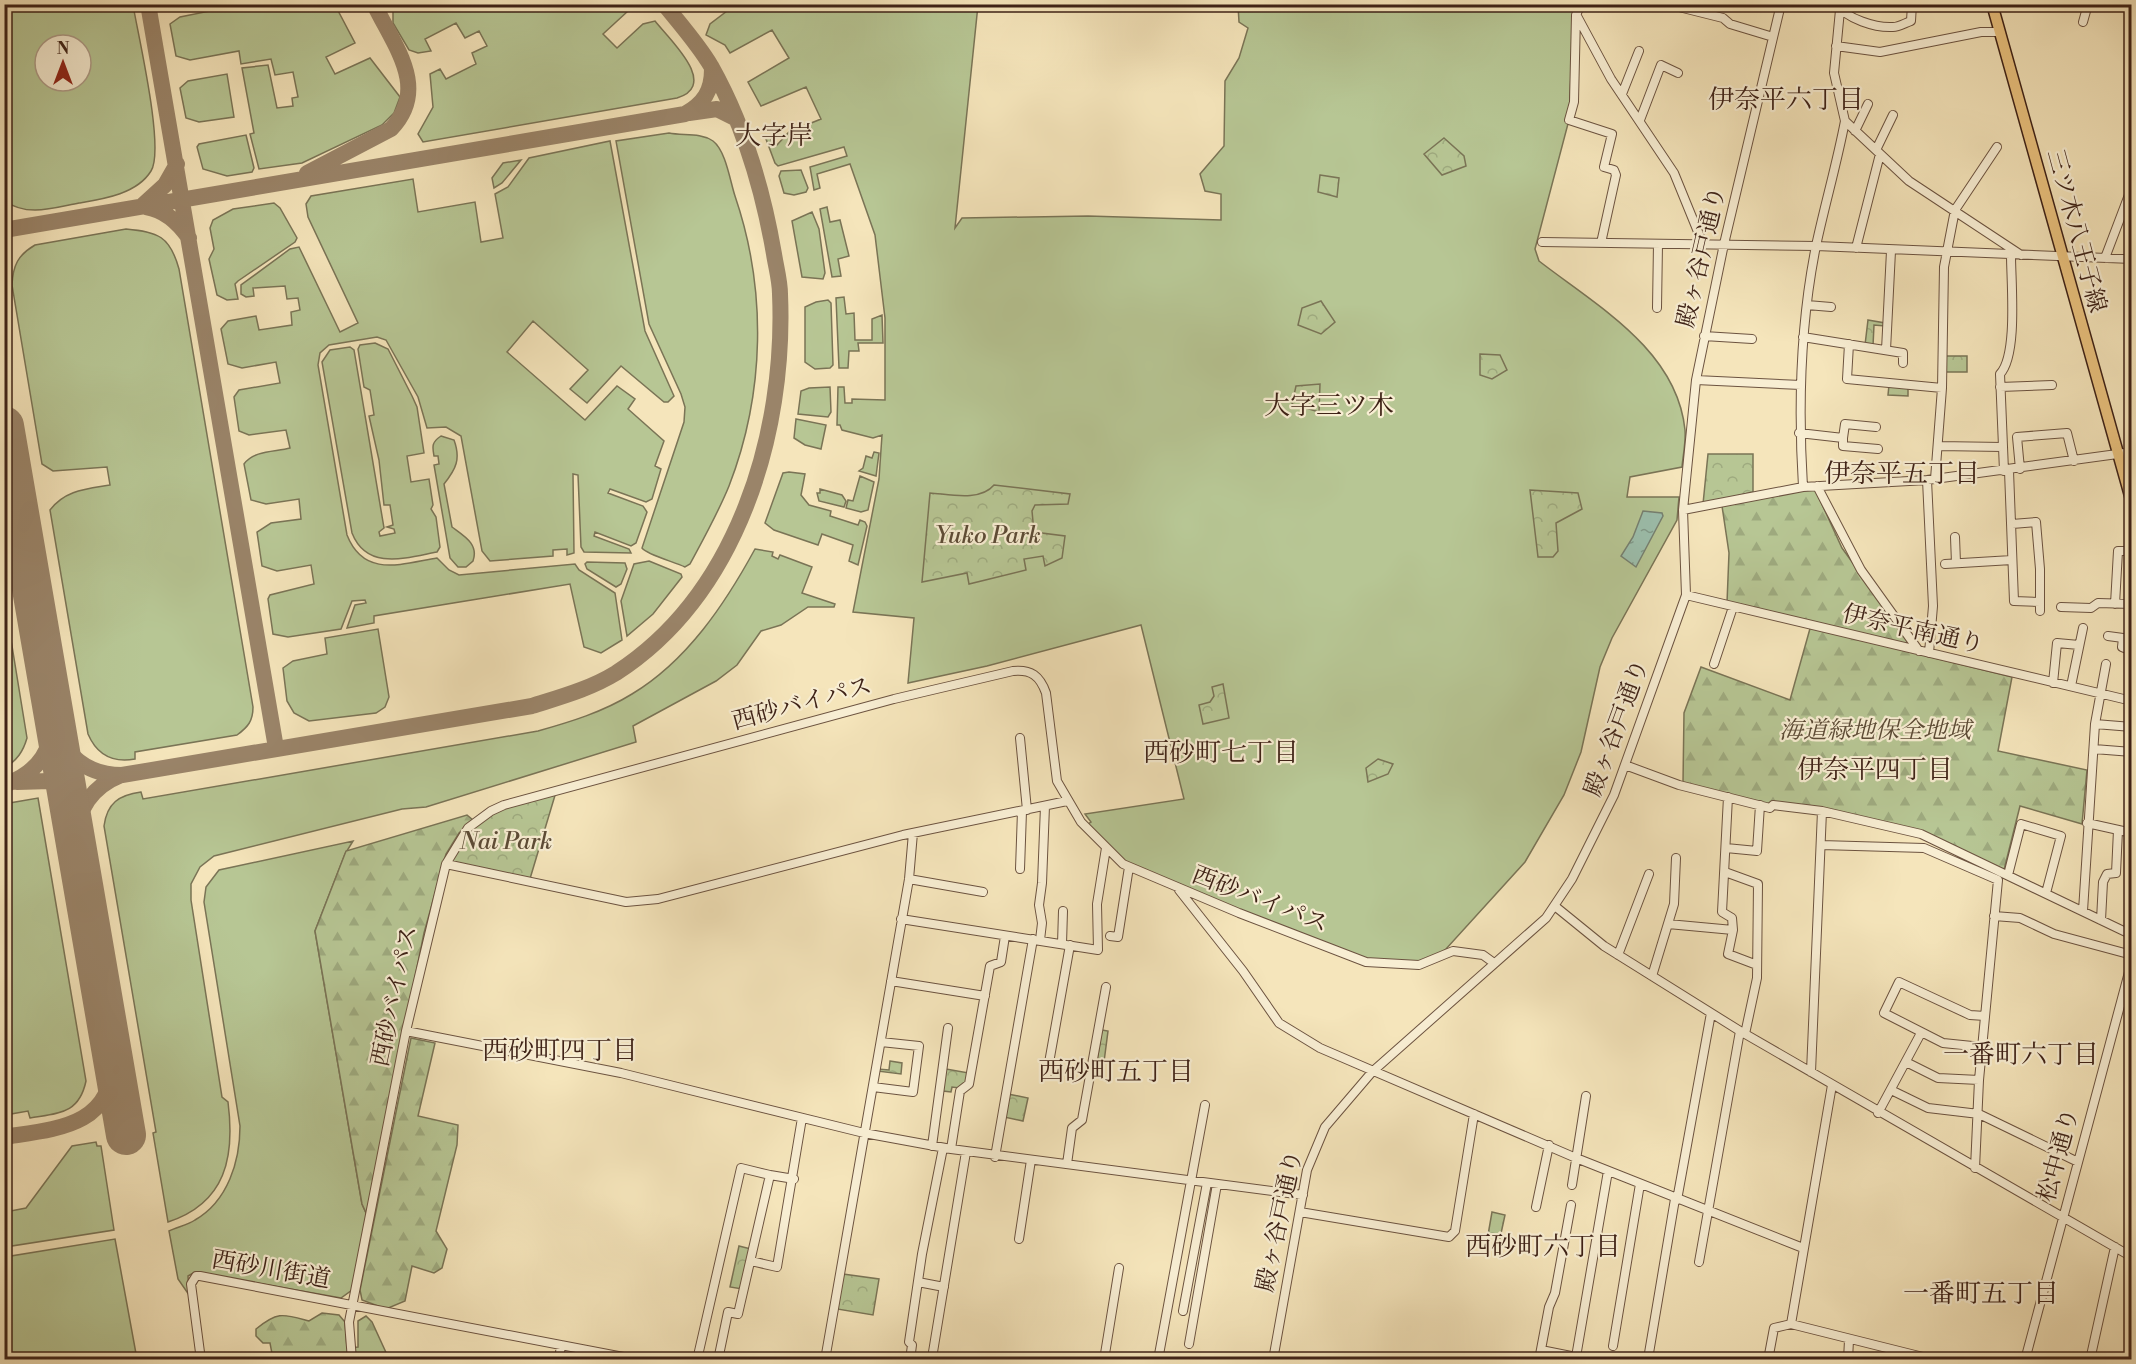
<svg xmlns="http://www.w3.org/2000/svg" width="2136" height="1364" viewBox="0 0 2136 1364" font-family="'Libre Bodoni','Noto Serif JP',serif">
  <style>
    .grass { fill: #b7c694; stroke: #7a7456; stroke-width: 1.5; fill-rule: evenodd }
    .forest { fill: url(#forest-firs); stroke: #7a7456; stroke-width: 1.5 }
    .park { fill: url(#park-crowns); stroke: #7a7456; stroke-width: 1.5 }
    .water { fill: url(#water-ripples); stroke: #768071; stroke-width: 1.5 }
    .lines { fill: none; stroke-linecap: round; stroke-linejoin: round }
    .taxiway { stroke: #9a8469; stroke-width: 16 }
    .runway { stroke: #9a8469; stroke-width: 40 }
    .minor-casing { stroke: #6c5340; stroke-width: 10 }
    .major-casing { stroke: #3e2217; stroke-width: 13 }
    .minor { stroke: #f8eed3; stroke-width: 8 }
    .major { stroke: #eac27e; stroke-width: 10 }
    .labels { text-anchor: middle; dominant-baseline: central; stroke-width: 4.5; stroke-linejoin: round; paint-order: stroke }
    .street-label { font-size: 24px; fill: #3e2217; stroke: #f8eed3 }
    .park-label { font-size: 24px; font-style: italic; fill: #5c4b36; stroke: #f8eed3 }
    .neighbourhood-label { font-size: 26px; fill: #3e2217; stroke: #f8eed3 }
  </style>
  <defs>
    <pattern id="forest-firs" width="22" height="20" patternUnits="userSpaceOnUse" patternTransform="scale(1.5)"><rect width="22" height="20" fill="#b7c694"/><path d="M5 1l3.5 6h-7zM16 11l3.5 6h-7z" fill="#9eaa7f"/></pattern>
    <pattern id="park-crowns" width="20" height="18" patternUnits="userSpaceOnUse" patternTransform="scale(1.5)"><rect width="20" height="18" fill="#b7c694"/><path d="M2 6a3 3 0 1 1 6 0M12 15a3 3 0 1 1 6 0" fill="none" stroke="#9eaa7f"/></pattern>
    <pattern id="water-ripples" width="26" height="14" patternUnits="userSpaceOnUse" patternTransform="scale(1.5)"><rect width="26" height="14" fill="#9cbfad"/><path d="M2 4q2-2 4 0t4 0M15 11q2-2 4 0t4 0" fill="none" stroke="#819b8c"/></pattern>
  </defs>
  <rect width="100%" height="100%" fill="#f5e5bb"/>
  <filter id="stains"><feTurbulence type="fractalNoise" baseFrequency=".00333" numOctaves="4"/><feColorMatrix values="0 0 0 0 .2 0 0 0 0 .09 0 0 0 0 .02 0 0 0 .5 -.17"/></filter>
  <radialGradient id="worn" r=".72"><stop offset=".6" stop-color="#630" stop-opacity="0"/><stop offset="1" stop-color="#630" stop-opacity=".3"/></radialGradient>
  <path class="grass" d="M5,4L133,5C138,35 165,149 151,171C137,194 103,199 79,203C53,208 27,217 5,201ZM45,45H81V81H45Z
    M214,5H335L355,43L326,57L335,74L370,58L400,97L394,113L382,125L302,163L259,169L250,134L254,133L242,68L268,65L277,108L293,106L292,98L298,97L293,72L275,75L271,59L241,64L239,51L190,60L176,56L170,24L180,17L215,10Z
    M393,5H622L628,11L603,34L617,48L643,24L655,21C669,39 720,85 677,98L423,142L418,134L433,107L430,74L440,69L446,79L476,64L472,53L487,46L479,31L465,38L456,23L425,39L431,51L418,53L409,50L393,23Z
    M735,5H978L955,228L962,218L1088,216L1221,220V194L1205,191L1200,174L1224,146L1225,81L1239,58L1248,28L1239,22L1238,5H1581L1572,52L1569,120L1535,249L1539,261C1597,306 1677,350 1685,430C1686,442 1683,455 1682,467L1630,477L1627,497H1679L1677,520L1612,638L1600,667L1581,752L1564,795L1525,862L1446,949L1425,963L1366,962L1133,869L1088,824L1091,822L1085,814L1184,799L1141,625L987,666L908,683L914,618L853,612L879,479L882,435L873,438L842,430L840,425H837L838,387H844L845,403H852V399L885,400V318L875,235L850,164L817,174L820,188L814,190L810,167L847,156L844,147L778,166L775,163L766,139L770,137L773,145H777L789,132L821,119L806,87L761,106L748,82L789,58L772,30L730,53L725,45L706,35L710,24Z
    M227,74L234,117L199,122L186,118L180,88L188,81Z
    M669,133C683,136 700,132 713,141C726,151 730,181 735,196C767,290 765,393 729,486C718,513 704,538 690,564L685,567C675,562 647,555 642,548L684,422L685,407L681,394L649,324L616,141Z
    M246,135L254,168L252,172L227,176L203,169L197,147L199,144Z
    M610,141L645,331L674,396L668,402H664L621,366L587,403L570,389L588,370L533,321L507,352L585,420L617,386L635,399L628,409L664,441L655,466L661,469L652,499L646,502L610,489L608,493L643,506L647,512L636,543L631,546L595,532L594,536L629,549L631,553L584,552L581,547L578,475L573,474L574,553L567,555V549L553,550V556L490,561L482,551L461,436L446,427L427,428L418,397L386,340L377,337L329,345L320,353L318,365L347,535C364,578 401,564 437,558L449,570L459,575L575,564L579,570L615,593L622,640L601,653L584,647L570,584L374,616V623L347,628L355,605L366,603L365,600L352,601L341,629L288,637L273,634L268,599L270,595L314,584L311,565L277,571L262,566L257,532L271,523L301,519L299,499L266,504L251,500L244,464C254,450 276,452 290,448L286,430L249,435L239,431L234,397L239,390L280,383L276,362L242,368L228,364L221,329L228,321L256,316L259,330L292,325L291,312L300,310L298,298L287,299L285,286L253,288L254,296L246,297L241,294V285L290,249L299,247L340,332L358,323L308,217L306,204L311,196L413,179L418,212L475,202L481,242L503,238L495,194L508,187L529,158Z
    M521,160L502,183L494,188L492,178L503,163Z
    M801,170L808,188L806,192L794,195L784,193L779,176L781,171Z
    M274,203L280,208L297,238L295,242L238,281L235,284L238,299L227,300L217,295L209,259L214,249L210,228L213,220L233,209Z
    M827,207L830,222L840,220L849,256L838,259L841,276L832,277L820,209Z
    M812,212L819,229L825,273L823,279L802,277L792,221Z
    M126,229C158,232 170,236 179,269L253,707C253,721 248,727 237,735L135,752V759C113,763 97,755 88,734L50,510C65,490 86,489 110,485L107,467L53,471L42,464L12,285C13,265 18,255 35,245Z
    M844,297L846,314L854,313L855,340H872V319L882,315L883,343H858L859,351H849L848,368H839L836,298Z
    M828,300L831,303L833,365L830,368L815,369L805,362V307L816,302Z
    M375,343L388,349L412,396L417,407L424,453L407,456L411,482L429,479L433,505L431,509L436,517L440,547L437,552C406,558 367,571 352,533L322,362L330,350L350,347L354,350L384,528L379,532L380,536L395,533L394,529L387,527L393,525L390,505H384L379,460L369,416L374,415L370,390L364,387L358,349L360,345Z
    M830,387L831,412L828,417L798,414L801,391L809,388Z
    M796,419L826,425L821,449L805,445L794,438Z
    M441,436L454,440C461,459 456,469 444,484L452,527C464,536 479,544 473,561L466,567H458L450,558L434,465L439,464L438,456H434C432,446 432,442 441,436Z
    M874,452L879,453L876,476L859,471L863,468L866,456L872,458Z
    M789,472L805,474L801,495L809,505L831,511L830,516L858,525L860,520L865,522L867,526L858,565L849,561L853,545L822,534L818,545L774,530L765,523L783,473Z
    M860,476L874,482L868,510L861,512L846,508L848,500L853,501Z
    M820,489L842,495L846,501L844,507L819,501L817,493H820Z
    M755,549L773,552L772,556L778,559L780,555L812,567L802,593L835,604L834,607H808L781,625L761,631L737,665L716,681L633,726L636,742L426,807L402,809L214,856L200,867L191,884V900L222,1097L228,1102C235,1157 226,1203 168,1222L153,1133L156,1132L104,826C107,803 119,795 141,792L143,799L538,731C570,722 603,712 632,694C687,661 725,604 755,549Z
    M649,561L681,574L682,577L653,614L627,636L621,601L634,564Z
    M587,562L625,563L627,569L621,584L616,587L587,569L585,564Z
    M5,603L27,738C23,752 17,760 5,768Z
    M378,629L389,697L385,707L376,713L309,721L294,713L287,701L283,668L293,661L327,654L325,638Z
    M38,798L86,1081C79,1114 59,1113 30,1118L28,1111L5,1115L4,804Z
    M353,841L345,854L315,931L362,1204L367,1215L352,1290L341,1298L195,1272L188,1276L189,1295L178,1279L169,1231C177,1227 188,1225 195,1220C228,1201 240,1161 240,1126L204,902L206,887L219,870Z
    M96,1142L97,1146H101L114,1230L5,1247V1212L26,1208L72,1146Z
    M115,1239L137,1359H5V1257Z"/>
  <path class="forest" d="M1815,489L1842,548L1919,654L2012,677L1998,751L2087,770L2082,824L2020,806L2004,870L1932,837L1822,809L1771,807L1683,783L1684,713L1701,667L1790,700L1811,625L1727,603L1729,553L1722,506L1754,498Z
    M467,815L473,820L459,833L446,854L424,933L367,1215L362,1204L315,931L346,851Z
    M411,1038L435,1043L418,1116L458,1125L457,1145L436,1231L447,1249L442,1268L434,1273L412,1266L405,1301L386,1309L362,1300L360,1290Z
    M322,1313L339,1315L345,1322L347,1348L358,1347V1321L366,1316L372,1322L389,1359H273L270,1343H263L256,1336V1329C278,1311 283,1314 309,1321Z"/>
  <path class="park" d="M1444,138L1464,156L1466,166L1442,175L1424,154Z
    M1320,175L1339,178L1337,197L1318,192Z
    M1321,301L1335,322L1321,334L1298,325L1302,308Z
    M1868,320L1885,323V326L1874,325L1873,346L1865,345Z
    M1480,354L1500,355L1507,370L1492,379L1480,375Z
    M1945,356H1967V372H1945Z
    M1320,384L1319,412L1292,404L1296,386Z
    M1889,385L1908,386V396L1888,395Z
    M1708,454H1753V492L1703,504Z
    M994,485L1070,494L1068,504L1035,505L1032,511L1034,532L1065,536L1062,558L1045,566L1043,556L1024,559L1026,570L969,584L967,573L922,582L930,493C948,494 980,502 994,485Z
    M1530,490L1578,493L1582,509L1556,523L1558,551L1553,557H1538Z
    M1223,684L1229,718L1203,724L1199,705L1210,702L1214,696L1212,687Z
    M1378,759L1393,764L1388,774L1368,782L1366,768Z
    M556,792L529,882L446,864L459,841L491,811Z
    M1102,1030L1108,1031L1104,1062L1097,1061Z
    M890,1061L902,1063L901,1074L877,1071L878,1069L889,1070Z
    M946,1069L969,1073L968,1082L960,1088L952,1087L951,1092L943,1091Z
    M1008,1094L1028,1098L1023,1121L1004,1117Z
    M1492,1212L1505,1215L1500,1238L1488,1235Z
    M739,1246L751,1249L742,1289L730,1287Z
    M843,1274L879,1279L873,1315L837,1309Z"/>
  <path class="water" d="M1643,511L1662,513L1663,516L1636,567L1621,556L1633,537Z"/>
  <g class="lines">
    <path class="taxiway" d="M148,4L276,748
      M689,113L717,109L735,118
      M307,173L391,129C430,88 394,46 374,4
      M142,206L165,185L177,164
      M146,207C165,210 178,222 189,238
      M4,230L685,114C704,103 712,91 712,69
      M57,732C69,760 91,775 122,775L532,706C560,697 590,689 616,673C738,594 786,433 780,294C780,281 776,267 774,254C763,190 743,123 711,66C698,44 680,24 664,4
      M17,782L50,781L67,791
      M9,783C39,771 53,749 54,717
      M75,839C78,809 91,787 121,775
      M4,1137C55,1129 113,1127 113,1060"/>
    <path class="runway" d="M4,426L126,1135"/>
    <defs>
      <path id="minor" d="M1581,4L1576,15L1574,102L1569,120L1612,134L1604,167L1614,170L1616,175L1601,243
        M1667,4L1723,18L1730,24L1773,37
        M1837,4C1846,19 1876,28 1893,27C1899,27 1905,23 1911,21L1912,4
        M1943,5L1945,4
        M1840,10L1834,73L1845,121L1909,181L2021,255
        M1577,16L1611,79L1674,173L1703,244
        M2083,22L2088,4
        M1836,46L1880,52L1981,32H1999
        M1622,94L1639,51
        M1640,120L1661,65L1678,73
        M1855,131L1868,104
        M1876,150L1893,115
        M1542,242L1816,246L2132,259
        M1856,248L1880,154
        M2105,258L2132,187
        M1807,305L1831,307
        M1657,308L1658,244
        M1704,336L1752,339
        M1803,337L1903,353V363
        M1849,344L1847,379L1942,388
        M1886,350L1891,251
        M1696,380L1801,385
        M2000,387L2052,385
        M1799,433L1843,438V446L1878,449
        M1843,438L1845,424L1876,427
        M1938,446L2003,447
        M2020,469L2017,437L2067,433L2074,461
        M2004,471L2000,374C2018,355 2011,283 2011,255
        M2009,471L2014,601L2040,602
        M1935,479L1942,388L1944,267L1955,210L1997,147
        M1927,480L1933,606L1929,653
        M1817,486L1861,570L1919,651
        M1803,487C1798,406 1800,325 1816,246C1825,204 1837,163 1845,121
        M1683,510L1803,487L1927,480L2132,452
        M2012,524L2036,522L2040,569V611
        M1955,537L1956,563
        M1945,564L2012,560
        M1686,595L2132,701
        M2115,604L2118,551H2132
        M2061,607L2091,608L2098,603L2132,604
        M2108,636L2123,638L2122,647L2132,651
        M1714,664L1733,607
        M2053,683L2057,643L2079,645
        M2071,686L2083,628
        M2095,724L2132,727
        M1020,738L1027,810
        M2094,749L2132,752
        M1625,765L1679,785L1770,808L1773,805L1822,811L1921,834L2132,935
        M1728,797L1722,912L1732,918L1733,930L1728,954L1757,965
        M2087,823L2132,833
        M1821,845L1924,848L1998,880L1979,1080L1975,1168
        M1726,848L1757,851L1760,805
        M446,864L626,902L658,899L903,835L1067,801
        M1020,869L1022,811
        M1725,872L1758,884L1757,978L1745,1034
        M2008,875L2021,824L2061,836L2046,893
        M909,879L983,892
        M1179,890L1243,971L1279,1023L1320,1048L1576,1158L1803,1248
        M1556,907L1604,946L1740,1031L2132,1257
        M2083,911L2095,724L2106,664
        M1994,916L2020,918L2054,934L2132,955
        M901,919L1098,950L1097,904L1106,848
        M2101,920L2103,882L2107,874L2116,873L2118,830
        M1668,924L1733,930
        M1110,936L1118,937L1129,867
        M1040,940L1042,923L1039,905L1042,883L1045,806
        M1062,944L1063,911
        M1618,955L1649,874
        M1652,976L1674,904L1676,858
        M891,981L985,996
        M406,1031L621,1073L864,1133L951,1149L1303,1195
        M1982,1047L1943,1043L1884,1013L1899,982L1970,1015L1985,1016
        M1906,1062L1938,1078L1979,1080
        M1811,1072L1822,811
        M1047,1074L1070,945
        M1832,1085L1791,1324L1935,1360
        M873,1087L913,1092L919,1046L881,1042
        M1891,1090L1928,1108L1979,1114L2078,1162
        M1878,1113L1921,1033
        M932,1146L948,1028
        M951,1149L960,1091L969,1084L990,966L1001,962L1005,936
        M995,1157L1033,939
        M1067,1164L1072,1128L1082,1120L1106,987
        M1572,1185L1586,1096
        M1677,1200L1711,1013
        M1536,1207L1549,1145
        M1300,1212L1449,1237L1455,1231L1474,1114
        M1019,1239L1031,1160
        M751,1261L777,1267L802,1118
        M1699,1262L1740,1031
        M918,1282L944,1287
        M1183,1311L1207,1183
        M1189,1344L1217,1184
        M1613,1346L1640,1184
        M1541,1350L1576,1357L1608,1171
        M933,1352L966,1152
        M1648,1359L1675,1199
        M201,1360L191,1284L196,1276H200L639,1360
        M352,1360L349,1322L406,1031L446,864L468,828L491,811L504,805L894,699L1013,671C1031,669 1040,676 1046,693L1057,781L1081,822L1123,864L1239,913L1366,962L1419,965L1453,951L1483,955L1494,963
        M559,1360L561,1345
        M697,1360L741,1168L770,1175
        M718,1360L728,1312L738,1314L770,1175L794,1179
        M825,1360L909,879L913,833
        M910,1360L912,1345L909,1342L922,1254L943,1148
        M1104,1360L1119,1268
        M1158,1360L1205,1105
        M1273,1360L1307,1170L1325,1127L1372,1072L1546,918L1572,879L1614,795L1686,595L1683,510L1696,380L1724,244L1781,4
        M1539,1360L1549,1307L1555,1293L1571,1205
        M1768,1360L1774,1328L1791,1324
        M1848,1360L1849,1340
        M2025,1360L2132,961
        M2090,1360L2115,1247"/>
      <path id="major" d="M1992,4L2132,503"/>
    </defs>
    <use href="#minor" class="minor-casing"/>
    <use href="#major" class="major-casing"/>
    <use href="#minor" class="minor"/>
    <use href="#major" class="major"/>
  </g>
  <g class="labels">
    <g class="street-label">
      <text transform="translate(2076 231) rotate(75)">三ツ木八王子線</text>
      <text transform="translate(1702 257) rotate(-77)">殿ヶ谷戸通り</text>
      <text transform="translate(1913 630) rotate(13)">伊奈平南通り</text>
      <text transform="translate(802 704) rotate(-15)">西砂バイパス</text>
      <text transform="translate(1617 728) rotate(-70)">殿ヶ谷戸通り</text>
      <text transform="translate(1260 900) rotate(21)">西砂バイパス</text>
      <text transform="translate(395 996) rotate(-78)">西砂バイパス</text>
      <text transform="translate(2059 1155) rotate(-75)">松中通り</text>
      <text transform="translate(1280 1221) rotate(-78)">殿ヶ谷戸通り</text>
      <text transform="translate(271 1270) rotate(10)">西砂川街道</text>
    </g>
    <g class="park-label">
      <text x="988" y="536">Yuko Park</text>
      <text x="1875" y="731">海道緑地保全地域</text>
      <text x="506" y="842">Nai Park</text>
    </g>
    <g class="neighbourhood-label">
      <text x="1786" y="100">伊奈平六丁目</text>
      <text x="774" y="136">大字岸</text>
      <text x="1329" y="406">大字三ツ木</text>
      <text x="1902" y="474">伊奈平五丁目</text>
      <text x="1221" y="753">西砂町七丁目</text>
      <text x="1875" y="770">伊奈平四丁目</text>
      <text x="560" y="1051">西砂町四丁目</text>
      <text x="2021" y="1055">一番町六丁目</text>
      <text x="1116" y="1072">西砂町五丁目</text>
      <text x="1543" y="1247">西砂町六丁目</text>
      <text x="1981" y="1294">一番町五丁目</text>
    </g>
  </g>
  <rect width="2136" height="1364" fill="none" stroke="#f5e5bb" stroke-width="24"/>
  <rect x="6" y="6" width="2124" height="1352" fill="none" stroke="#3e2217" stroke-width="3"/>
  <rect x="12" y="12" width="2112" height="1340" fill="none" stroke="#3e2217" stroke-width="1.5"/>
  <g transform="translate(63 63)"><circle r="28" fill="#f8eed3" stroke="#ae9c88" stroke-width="1.5"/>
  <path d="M0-4.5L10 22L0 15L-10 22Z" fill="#8f2418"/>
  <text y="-9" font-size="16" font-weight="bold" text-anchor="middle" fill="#3e2217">N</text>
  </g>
  <rect width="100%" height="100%" filter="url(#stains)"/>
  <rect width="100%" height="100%" fill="url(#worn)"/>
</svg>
